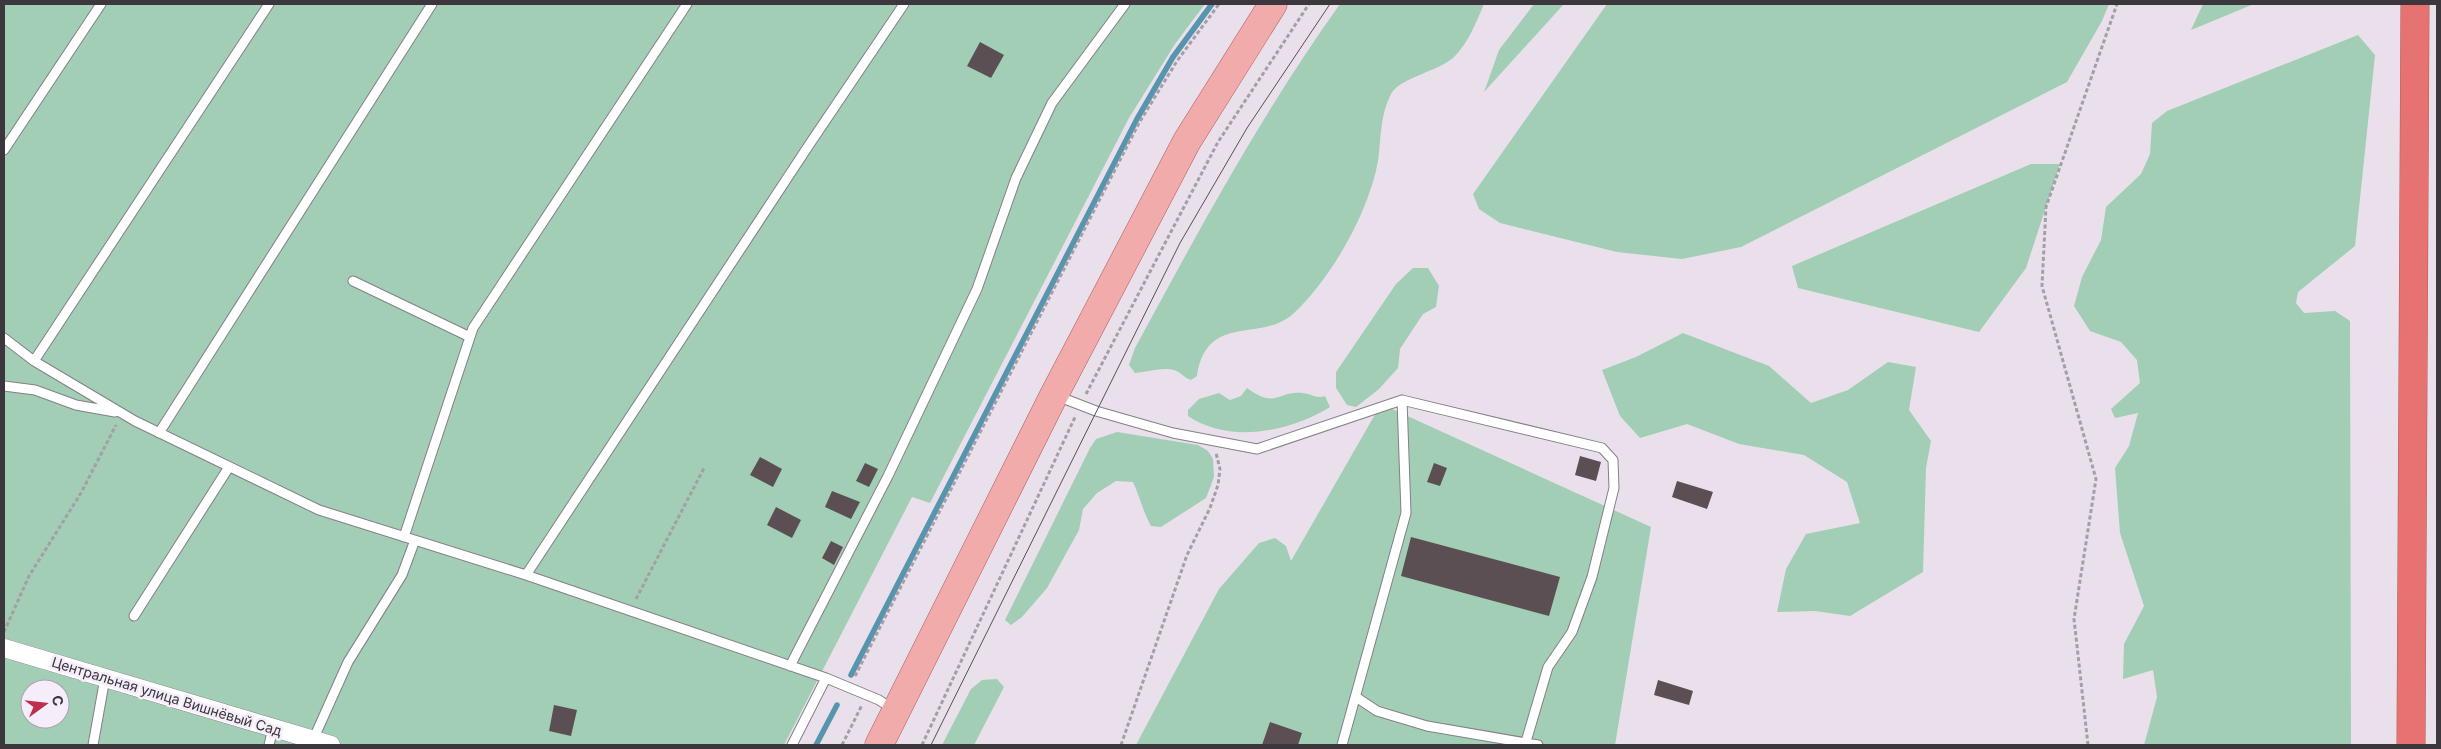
<svg xmlns="http://www.w3.org/2000/svg" width="2441" height="749" viewBox="0 0 2441 749" font-family="Inter,sans-serif">
  <style>
    .green { fill: #a1ceb4; fill-rule: evenodd }
    .lines { fill: none; stroke-linecap: round; stroke-linejoin: round }
    .stream { stroke: #5695ad; stroke-width: 5.5 }
    .building { fill: #5b4f54 }
    .lane-casing { stroke: #867e89; stroke-width: 11 }
    .street-casing { stroke: #867e89; stroke-width: 19 }
    .primary-casing { stroke: #aa5e5e; stroke-width: 29 }
    .highway-casing { stroke: #aa5e5e; stroke-width: 29 }
    .path { stroke: #a59ea7; stroke-width: 3; stroke-dasharray: 4 2.5; stroke-linecap: butt }
    .lane { stroke: #fff; stroke-width: 9 }
    .street { stroke: #fff; stroke-width: 18 }
    .primary { stroke: #f0abaa; stroke-width: 28 }
    .highway { stroke: #e67371; stroke-width: 28 }
    .tram { stroke: #555056; stroke-width: 1 }
    .labels { text-anchor: middle; dominant-baseline: central; stroke-width: 5; stroke-linejoin: round; paint-order: stroke }
    .street-label { font-size: 14px; fill: #3b373c; stroke: #f6edfa }
  </style>
  <rect width="100%" height="100%" fill="#e9e0ec"/>
  <path class="green" d="M4,4H1205L1175,44L1129,118L930,503L912,497L784,745H4ZM30,689H60V719H30Z
    M1340,4H1484C1476,23 1469,41 1455,56C1439,72 1400,77 1391,94C1380,115 1381,138 1378,161C1369,212 1331,279 1293,314C1260,343 1207,312 1197,376L1191,380C1184,378 1181,372 1174,370C1161,367 1148,372 1135,373L1129,365L1135,348C1199,230 1262,113 1340,4Z
    M1534,4H1564L1484,92L1499,50Z
    M1607,4H2109L2102,21L2067,82L1741,247L1682,259L1617,252L1500,223L1479,209L1473,194Z
    M2203,4H2254L2191,30Z
    M2358,35L2375,55L2355,246L2298,292L2296,303L2304,313L2335,311L2350,321L2351,745H2144L2157,697L2153,670L2123,679L2124,644L2144,606L2120,533L2115,468L2129,446L2138,413L2115,418L2111,409L2140,383L2137,360L2121,342L2090,331L2074,306L2082,277L2101,240L2106,207L2141,174L2150,154L2152,123L2167,111Z
    M2031,164H2060L2026,268L1979,332L1798,288L1792,266Z
    M1413,268H1428L1439,286L1436,307L1423,314L1400,349L1398,368L1379,389L1356,407L1347,405L1336,388V372L1396,284Z
    M1683,333L1769,366L1811,403L1848,390L1888,362L1916,367L1909,410L1931,441L1926,468L1923,572L1850,616L1815,611L1777,612L1786,569L1806,534L1860,523L1847,482L1804,455L1739,444L1687,424L1640,438L1620,416L1602,370L1636,357Z
    M1247,388C1277,410 1277,390 1303,393C1312,394 1316,399 1325,396L1330,407C1290,432 1229,444 1188,416V410L1199,399L1219,393L1230,400L1241,396Z
    M1381,404L1651,527L1615,745H1136L1219,589L1259,543L1275,538L1286,546L1291,561Z
    M1117,432L1198,445L1208,451L1213,459L1214,477L1206,498L1161,527L1151,526C1143,512 1140,497 1133,482L1116,481L1097,493L1083,509L1079,530L1047,588L1022,617L1011,625L1005,620L1090,448L1096,439Z
    M997,679L1004,687L974,745H942L971,689L982,680Z"/>
  <g class="lines">
    <path class="stream" d="M851,675L1137,119L1173,57L1212,4
      M816,745L837,705"/>
  </g>
  <path class="building" d="M980,42L1004,55L991,78L967,66Z
    M1580,456L1601,462L1596,481L1575,475Z
    M760,457L782,469L773,487L750,475Z
    M865,463L878,469L869,487L856,481Z
    M1434,463L1447,468L1440,486L1427,482Z
    M1677,481L1713,492L1707,509L1672,497Z
    M832,491L860,502L851,519L825,507Z
    M776,507L801,520L792,538L767,525Z
    M1411,537L1560,577L1549,616L1401,576Z
    M831,541L843,547L834,565L822,558Z
    M1658,680L1693,691L1689,705L1654,695Z
    M554,705L577,710L571,736L549,731Z
    M1270,722L1302,733L1298,745H1262Z"/>
  <g class="lines">
    <defs>
      <path id="lane" d="M4,150L101,4
        M353,281L470,337
        M4,338L34,361L135,421L319,510L526,575L826,678L879,700L894,710
        M34,361L269,4
        M4,386L35,390L76,405L115,412
        M1057,396L1096,411L1173,433L1257,449L1402,400L1406,513L1342,745
        M1402,400L1602,448L1613,460L1614,488L1592,577L1572,632L1548,667L1525,745
        M159,433L432,4
        M404,537L473,328L687,4
        M526,575L809,145L904,4
        M134,616L229,467
        M790,666L888,476L977,289L1016,178L1052,103L1125,4
        M1356,697L1377,711L1427,726L1538,745
        M313,740L348,662L402,575L415,540
        M93,745L105,678
        M269,745L273,728
        M792,745L826,678"/>
      <path id="street" d="M4,648L331,745"/>
      <path id="primary" d="M879,745L1054,395L1187,141L1273,4"/>
      <path id="highway" d="M2411,745L2415,4"/>
    </defs>
    <use href="#lane" class="lane-casing"/>
    <use href="#street" class="street-casing"/>
    <use href="#primary" class="primary-casing"/>
    <use href="#highway" class="highway-casing"/>
    <path class="path" d="M1086,394L1218,142L1309,4
      M636,599L704,468
      M4,632L29,576L81,493L116,425
      M855,676L1139,123L1177,61L1219,4
      M842,745L862,705
      M922,745L1076,415
      M1121,745L1187,555L1210,508L1218,485L1220,469L1216,453
      M2088,745L2074,619L2096,479L2042,286L2046,207L2117,4"/>
    <use href="#lane" class="lane"/>
    <use href="#street" class="street"/>
    <use href="#primary" class="primary"/>
    <use href="#highway" class="highway"/>
    <path class="tram" d="M931,745L1180,243L1247,128L1330,4"/>
  </g>
  <g class="labels">
    <g class="street-label">
      <text transform="translate(167 696) rotate(17)">Центральная улица Вишнёвый Сад</text>
    </g>
  </g>
  <rect width="2441" height="749" fill="none" stroke="#3b373c" stroke-width="10"/>
  <g transform="translate(45 704) rotate(75)"><circle r="24" fill="#f6edfa" stroke="#aba4ae"/>
  <path d="M0-4L9 19L0 12L-9 19Z" fill="#be2e4f"/>
  <text y="-8" font-size="14" font-weight="bold" text-anchor="middle" fill="#3b373c">С</text>
  </g>
</svg>
